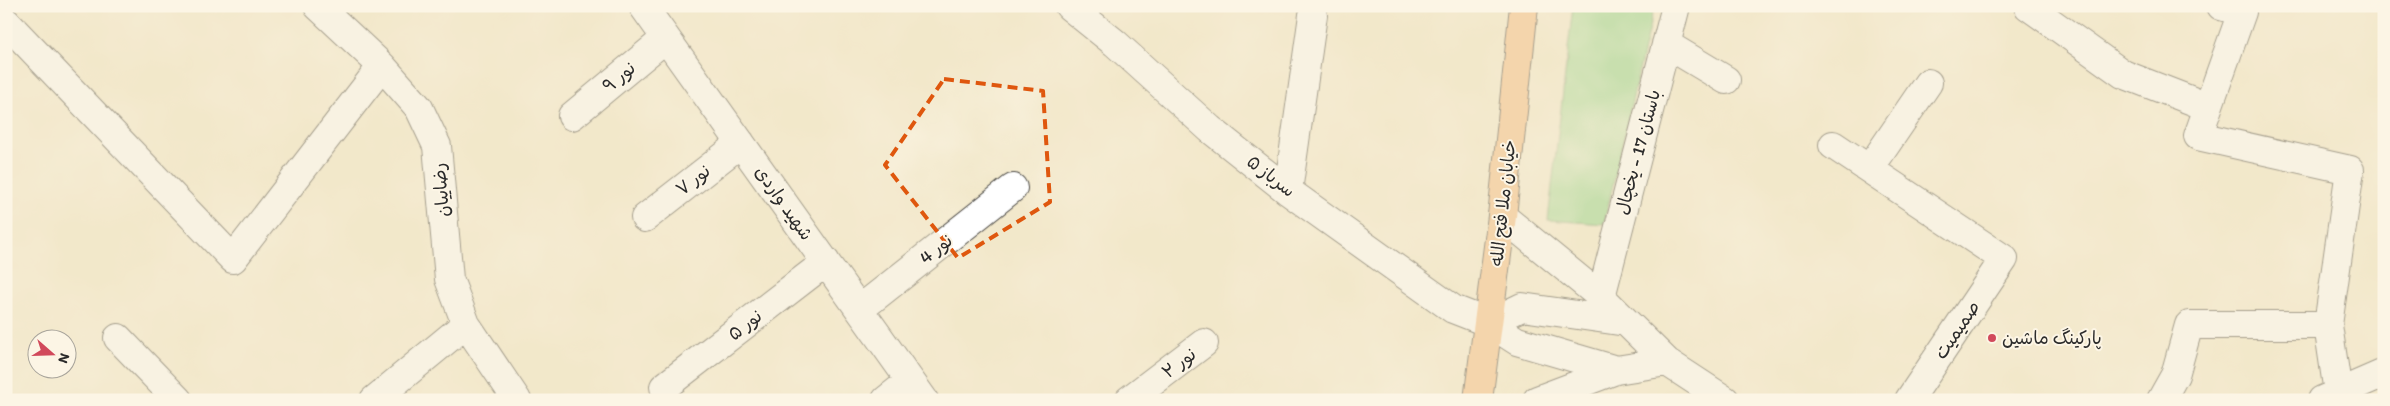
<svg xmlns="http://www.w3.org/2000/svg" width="2390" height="406" viewBox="0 0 2390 406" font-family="Itim,'Playpen Sans Arabic',sans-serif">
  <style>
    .green { fill: #94d58c; stroke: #60805c }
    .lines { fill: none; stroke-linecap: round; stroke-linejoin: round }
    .minor-casing { stroke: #494743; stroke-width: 30 }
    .major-casing { stroke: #494743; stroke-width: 30 }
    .minor { stroke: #fff; stroke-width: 28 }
    .major { stroke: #f7be87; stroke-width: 28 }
    .marked { fill: none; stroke: #df570e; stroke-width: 4; stroke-dasharray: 10 6; stroke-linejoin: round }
    .poi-dot { fill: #d1495b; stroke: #fcf5e5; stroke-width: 2 }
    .labels { text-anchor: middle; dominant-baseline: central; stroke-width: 4; stroke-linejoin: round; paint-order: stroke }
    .street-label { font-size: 18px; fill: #2b2b2b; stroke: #fcf5e5 }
    .poi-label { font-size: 18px; fill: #2b2b2b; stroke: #fcf5e5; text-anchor: start }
  </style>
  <rect width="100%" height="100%" fill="#fcf5e5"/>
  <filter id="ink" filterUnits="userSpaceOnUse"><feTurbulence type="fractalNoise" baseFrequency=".02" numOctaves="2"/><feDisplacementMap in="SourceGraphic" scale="10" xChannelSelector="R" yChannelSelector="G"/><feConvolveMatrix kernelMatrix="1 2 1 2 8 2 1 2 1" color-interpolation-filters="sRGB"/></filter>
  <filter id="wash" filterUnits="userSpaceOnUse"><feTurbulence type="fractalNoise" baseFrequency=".0096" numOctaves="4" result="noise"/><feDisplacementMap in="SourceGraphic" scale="20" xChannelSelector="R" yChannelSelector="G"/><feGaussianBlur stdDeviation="1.12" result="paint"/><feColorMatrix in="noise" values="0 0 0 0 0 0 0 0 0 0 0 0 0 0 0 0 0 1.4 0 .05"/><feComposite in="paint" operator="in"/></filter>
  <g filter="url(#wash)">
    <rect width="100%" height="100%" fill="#f2e8cb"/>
    <path class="green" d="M1573,6H1654L1604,224L1548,220Z"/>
  </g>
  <g filter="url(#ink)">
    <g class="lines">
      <defs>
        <path id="minor" d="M318,6L382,66L419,108L437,146L449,279L466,324L517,400
          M643,6L924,400
          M1069,6L1115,43L1210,129L1288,191L1453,309L1489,323L1517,341L1616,370
          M2028,6L2123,74L2208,107
          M2221,6L2242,12L2198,136L2350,170L2328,325L2338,393
          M6,22L233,259L382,66
          M1666,44L1726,80
          M572,116L666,38
          M1833,145L2004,259L1909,400
          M1870,168L1928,83
          M1288,191L1313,15
          M1502,216L1601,297L1667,362L1725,400
          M645,218L741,143
          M1601,297L1676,6
          M860,309L1013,188
          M1489,323L1522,307L1626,322
          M118,338L178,400
          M664,387L826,262
          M374,400L466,324
          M886,400L910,381
          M1129,400L1204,343
          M1537,400L1616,370L1667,362
          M2161,400L2175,375L2189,325H2328
          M2322,400L2384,373"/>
        <path id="major" d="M1478,400L1502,216L1524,6"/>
      </defs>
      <use href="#minor" class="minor-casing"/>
      <use href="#major" class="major-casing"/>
      <use href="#minor" class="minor"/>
      <use href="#major" class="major"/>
    </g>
  </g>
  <path d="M0 0H2390V406H0ZM944,79L1043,91L1050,202L958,258L885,165Z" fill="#f2e8cb" fill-opacity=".55" fill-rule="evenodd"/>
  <path class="marked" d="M944,79L1043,91L1050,202L958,258L885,165Z"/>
  <circle class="poi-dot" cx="1992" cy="338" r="5"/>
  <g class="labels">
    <g class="street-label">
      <text transform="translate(619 77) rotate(-40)">نور ۹</text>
      <text transform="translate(1638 152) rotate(-75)">باستان 17 - یخچال</text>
      <text transform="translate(1271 176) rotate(38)">سرباز ۵</text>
      <text transform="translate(693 180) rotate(-38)">نور ۷</text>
      <text transform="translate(441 190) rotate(-95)">رضاییان</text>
      <text transform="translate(784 203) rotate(55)">شهید واردی</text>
      <text transform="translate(1503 203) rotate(-84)">خیابان ملا فتح الله</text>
      <text transform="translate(936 249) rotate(-38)">نور 4</text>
      <text transform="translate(745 325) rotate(-38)">نور ۵</text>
      <text transform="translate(1957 330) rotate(-56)">صمیمیت</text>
      <text transform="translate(1179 363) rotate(-37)">نور ۲</text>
    </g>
    <g class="poi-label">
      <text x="2002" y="338">پارکینگ ماشین</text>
    </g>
  </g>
  <rect width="2390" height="406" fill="none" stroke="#fcf5e5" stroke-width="25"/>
  <g transform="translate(52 354) rotate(110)"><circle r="24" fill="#fcf5e5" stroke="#a8a49b"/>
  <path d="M0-4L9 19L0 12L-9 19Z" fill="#d1495b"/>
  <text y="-8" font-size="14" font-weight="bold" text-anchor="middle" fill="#2b2b2b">N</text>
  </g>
</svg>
